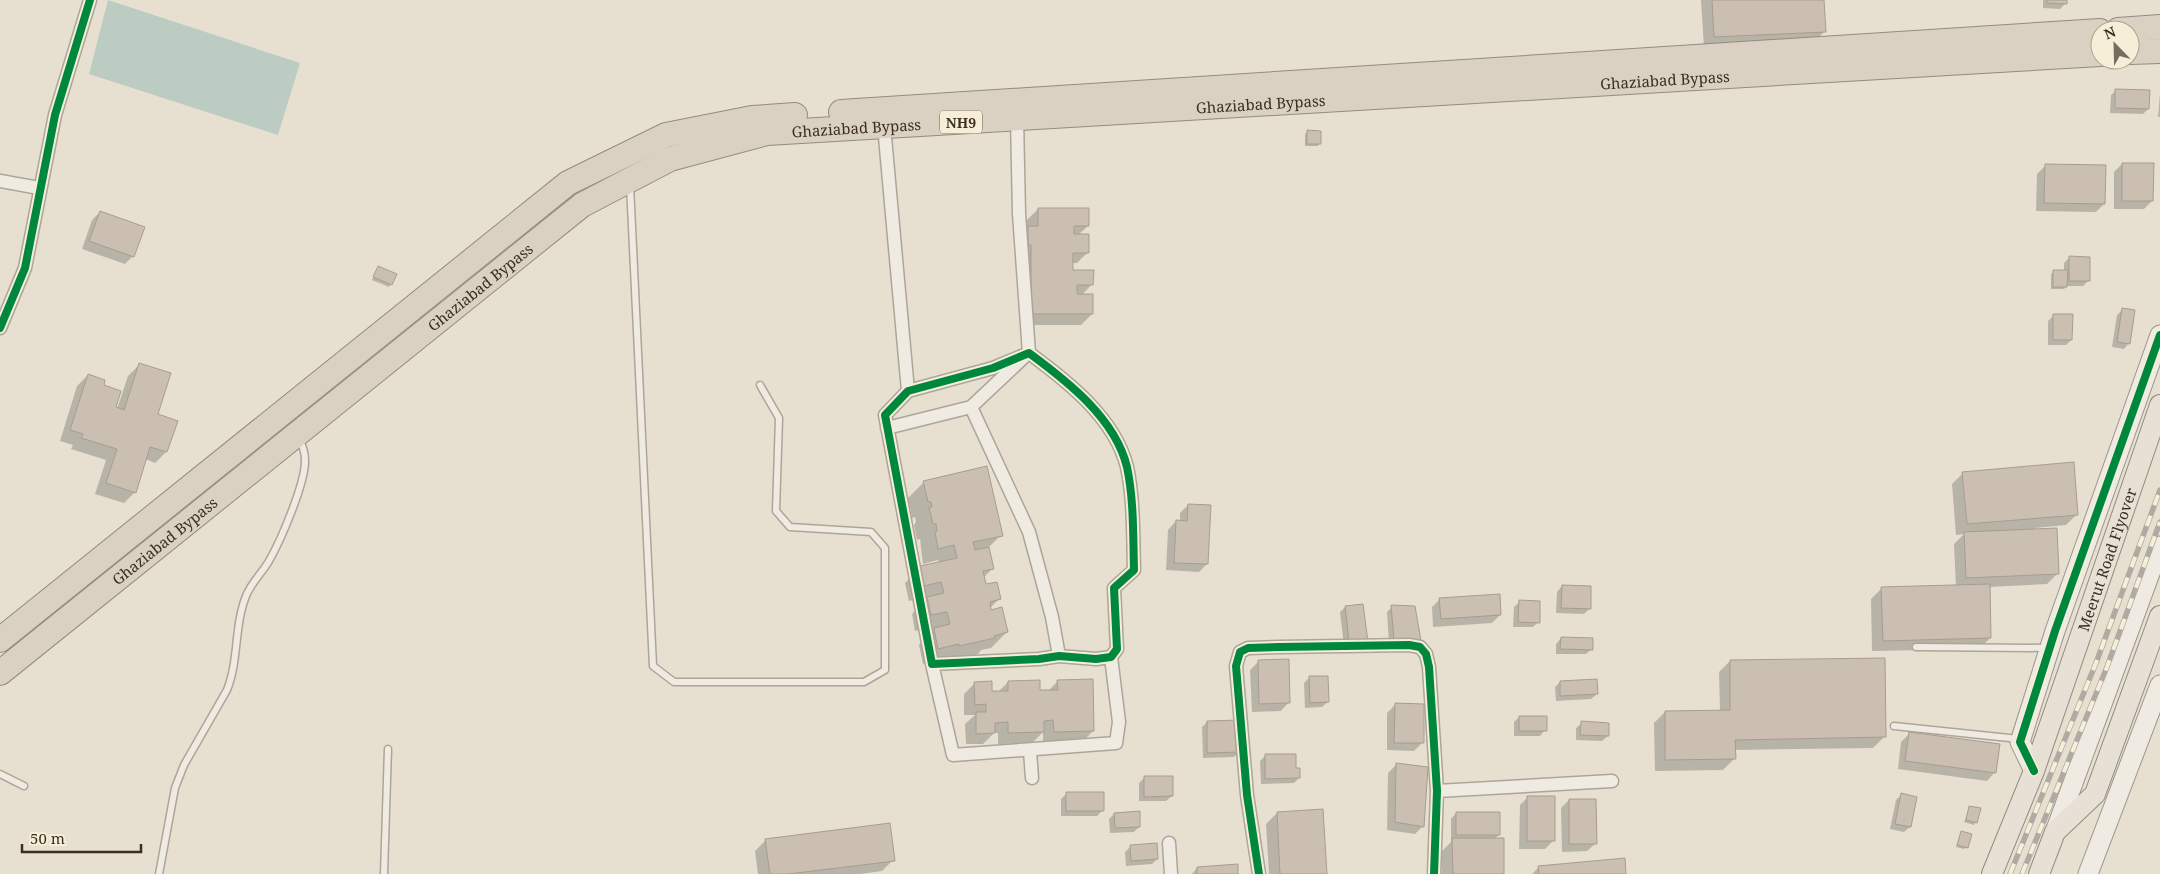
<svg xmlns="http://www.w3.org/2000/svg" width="2160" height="874" viewBox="0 0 2160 874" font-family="'Noto Serif',serif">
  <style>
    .water { fill: #bcccc2 }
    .shadow { fill: #0003 }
    .building { fill: #cbbfb2; stroke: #a89c90 }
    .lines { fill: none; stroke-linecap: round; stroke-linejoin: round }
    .lane-casing { stroke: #ada599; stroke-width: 9 }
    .street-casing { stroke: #ada599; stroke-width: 15 }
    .secondary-casing { stroke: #9c958a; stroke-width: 21 }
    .primary-casing { stroke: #928b80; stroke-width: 22 }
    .highway-casing { stroke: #928b80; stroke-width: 26 }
    .lane { stroke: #efebe3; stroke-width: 6 }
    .street { stroke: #efebe3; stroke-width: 12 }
    .secondary { stroke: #efebe3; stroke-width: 19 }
    .primary { stroke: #e6e1d4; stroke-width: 20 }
    .highway { stroke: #dad1c2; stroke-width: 24 }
    .rail-casing { stroke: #afaaa2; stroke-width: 5.5 }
    .rail { stroke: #f7eed8; stroke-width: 4; stroke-dasharray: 11; stroke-linecap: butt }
    .cycleway-casing { stroke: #f7eed8; stroke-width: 11 }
    .cycleway { stroke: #00873e; stroke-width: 8 }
    .labels { text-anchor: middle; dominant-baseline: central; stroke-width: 4; stroke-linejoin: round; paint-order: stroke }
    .shield { fill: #f7eed8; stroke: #756857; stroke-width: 1 }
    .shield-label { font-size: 14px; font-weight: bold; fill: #3d2e20 }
    .street-label { font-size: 15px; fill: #3d2e20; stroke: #f7eed8 }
  </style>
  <rect width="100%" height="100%" fill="#e7e0d1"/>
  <path class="water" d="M108,0L300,63L278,135L89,74Z"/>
  <path class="shadow" d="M1701,0H1823L1825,31L1814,42L1704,48Z
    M2043,0H2066V3L2060,9L2043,8Z
    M2116,90L2148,109L2143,114L2110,113L2111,95Z
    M2160,93V117H2158Z
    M1307,132L1320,143L1318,146H1305V134Z
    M2122,164L2152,201L2144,209H2114V172Z
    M2045,166L2104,204L2096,212L2036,211L2037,174Z
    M1038,209L1088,226L1078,235L1088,252L1077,263H1072V271L1092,284L1081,296L1092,314L1081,325H1020L1021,256L1018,238L1027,229V220Z
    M100,212L133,256L125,264L82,249L92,220Z
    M2069,258L2089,280L2083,286H2067L2064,289H2051V274L2054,271L2064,272V263Z
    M378,268L391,284L389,287L372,280Z
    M2122,310L2129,343L2124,349L2112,347L2117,315Z
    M2054,315L2071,340L2066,345H2048V321Z
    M139,365L166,452L155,463L145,459L135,492L124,503L95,494L106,460L71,449L73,445L60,441L77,386L88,375L102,386L114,408L117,409L128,376Z
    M1963,473L2077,514L2066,525L2035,528L2058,573L2047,584L1989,587L1990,638L1979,649L1872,651L1871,599L1882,588L1956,587L1954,544L1964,534L1956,535L1952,484Z
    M924,482L1001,535L988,548L993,568L983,578L985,586L999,599L990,608L1007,632L991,648L981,650L978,654L944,662L943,659L923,664L919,645L932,632L931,627L915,631L912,614L926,599V597L909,601L905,583L921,567L939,563L938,560L923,564L920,539L917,540L914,525L916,522L915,517L912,518L908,498Z
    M1188,505L1207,564L1199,572L1166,570L1168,530L1176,521L1180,522V513Z
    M1562,586L1590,608L1584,614L1556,613L1557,592Z
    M1440,599L1500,615L1492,623L1433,627L1432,607Z
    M1520,601L1538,622L1533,627H1513L1514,607Z
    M1345,607L1367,642L1344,646L1340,612Z
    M1392,607L1420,641L1389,644L1387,612Z
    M1561,638L1592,649L1586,654H1556V644Z
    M1259,661L1289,702L1281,711L1252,712L1250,670Z
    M1730,661L1884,737L1873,748L1734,750V759L1723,770L1655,771L1654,723L1665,712L1720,711L1719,672Z
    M1310,677L1328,702L1322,707L1305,708L1304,683Z
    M1058,681L1093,731L1082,742H1043V732L1032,743L998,744V733H994L983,744H966L965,724L975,715H964V694L975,683L991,692H998L1008,682L1039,691H1048Z
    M1560,682L1597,694L1591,699L1556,701L1555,687Z
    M1395,705L1422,743L1414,751L1387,750V713Z
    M1519,717L1545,730L1540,736H1514V722Z
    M1207,722L1239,752L1234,757L1203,758L1202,727Z
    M1582,723L1608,736L1602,741L1576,740V728Z
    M1910,733L1995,772L1987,781L1898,769L1901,742Z
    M1266,755L1294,769L1299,778L1294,783L1261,784L1260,761Z
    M1396,765L1423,826L1415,834L1387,830L1388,773Z
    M1145,777L1172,796L1166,801H1139V783Z
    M1067,793L1102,811L1097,816H1061V799Z
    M1901,795L1910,827L1904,832L1890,829L1896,800Z
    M1528,797L1553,841L1545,849H1519L1520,805Z
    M1569,800L1596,843L1587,851L1562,852L1561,808Z
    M1970,807L1976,822L1974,825L1964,822Z
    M1277,813L1326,874H1269L1266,824Z
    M1456,813L1499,835L1494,839L1503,874H1442V851L1451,842V819Z
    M1114,814L1139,827L1134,832L1110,833L1109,819Z
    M1962,833L1967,847L1964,849L1956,847Z
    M766,840L893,860L882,871L860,874H758L755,851Z
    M1131,846L1157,859L1152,864L1126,866L1125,852Z
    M1539,867L1625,874H1532Z
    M1197,868L1237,874H1192Z"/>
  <path class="building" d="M1712,0H1824L1826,32L1714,37Z
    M2047,0H2067V4L2047,3Z
    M2115,89L2150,90L2149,109L2115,108Z
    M1307,130L1321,131V144H1307Z
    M2122,163H2154L2153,201H2122Z
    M2045,164L2106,165L2105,204L2044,203Z
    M1038,208H1089V226H1074V234H1089V253H1073V270H1094L1093,285H1077V294H1093V314H1031V245H1028V226H1038Z
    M100,211L145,227L134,257L89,241Z
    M2069,256L2090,257V281H2069Z
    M378,266L397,274L392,285L373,277Z
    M2053,270H2068L2067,287H2053Z
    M2122,308L2135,310L2130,344L2117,342Z
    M2053,314H2073L2072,340H2053Z
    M139,363L171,373L158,414L178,421L167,452L150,447L136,493L106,483L117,449L81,438L83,434L70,430L88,374L105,380L104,385L121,391L116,407L124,410Z
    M2074,462L2078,515L1967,524L1962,472Z
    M987,466L1003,536L973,542L975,550L989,547L994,569L983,571L986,584L997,582L1001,599L990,602L991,610L1002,607L1008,632L994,636L995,638L959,646V644L938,649L934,628L950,624L947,612L931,615L927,597L944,593L941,582L924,586L920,566L957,558L954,545L938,549L935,532L937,531L936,524H933L929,507H932L931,502H928L923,481Z
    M1188,504L1211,505L1208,564L1174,563L1176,520L1187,521Z
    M2057,528L2059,574L1966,578L1964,532Z
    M1990,584L1991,638L1883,641L1881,587Z
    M1562,585L1591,586V609L1561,608Z
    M1500,594L1501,615L1441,619L1439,598Z
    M1519,600L1540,601V623L1518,622Z
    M1363,604L1368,642L1349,641L1345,606Z
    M1391,605L1415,606L1421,641L1394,640Z
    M1561,637L1593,638V650L1560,649Z
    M1885,658L1886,737L1735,740L1736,759L1665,760V711L1730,710V660Z
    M1289,659L1290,703L1259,704L1258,660Z
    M1309,676H1328L1329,702L1310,703Z
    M1093,679L1094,731L1054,732L1053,720L1044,721V732L1008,733V722L995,723V733L976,734V712H986V704L975,705L974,682L992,681V691H1008V681L1040,680V690H1058L1057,680Z
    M1597,679L1598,694L1560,696V681Z
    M1395,703L1424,704V743H1394Z
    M1519,716H1547V731H1519Z
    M1240,720V752L1207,753V721Z
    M1581,721L1609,723V736L1580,735Z
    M1909,732L2000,744L1996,773L1905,761Z
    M1265,754H1296V768H1300V778L1265,779Z
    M1396,763L1428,767L1424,827L1395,822Z
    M1144,776H1173V796L1144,797Z
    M1066,792H1104V811H1066Z
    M1901,793L1917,797L1911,827L1895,824Z
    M1527,796H1555V841H1527Z
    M1569,799H1596L1597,844H1569Z
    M1969,806L1981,808L1977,823L1966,820Z
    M1323,809L1327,874H1280L1277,812Z
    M1140,811V827L1115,828L1114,813Z
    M1456,812H1500V835H1456Z
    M890,823L895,861L788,874H770L765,839Z
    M1961,831L1972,834L1968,848L1957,845Z
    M1452,838H1504V874H1453Z
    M1157,843L1158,859L1131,861L1130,845Z
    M1625,858L1626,874H1539L1538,866Z
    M1238,864V874H1197V867Z"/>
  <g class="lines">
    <defs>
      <path id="lane" d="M630,185L653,666L674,682H864L885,670V548L871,532L790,527L776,511L779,418L760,385
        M1916,647L2049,648
        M1894,726L2019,739
        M0,774L24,786
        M159,874L175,788L184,765L227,690C239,660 234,626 246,596C251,583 262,573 269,561C281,540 305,484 305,461C305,453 303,446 299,439
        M384,874L388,749"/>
      <path id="street" d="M1017,118L1019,214L1029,353
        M884,126L908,391
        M0,181L39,188
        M0,328L25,268L55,115L90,0
        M1029,353C1067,381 1115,418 1127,467C1134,500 1133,536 1134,570L1114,588L1117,649L1111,657L1096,659L1059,656L1039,659L932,664L885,415L908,391L993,368Z
        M971,407L1023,358
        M887,428L971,407L1029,532L1052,617L1059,656
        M932,664L953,755L1116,743L1119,722L1111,657
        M1030,751L1032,778
        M1437,791L1612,781
        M1169,843L1171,874
        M1259,874L1247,795L1236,666L1240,652L1248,648L1279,647L1409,645L1420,647L1426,654L1429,667L1437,791L1434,874"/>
      <path id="secondary" d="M2034,771L2020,742L2055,631L2160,335
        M2055,832L2160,546
        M2088,874L2160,685"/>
      <g id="primary">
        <path id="s1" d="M1992,874L2034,771L2160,405"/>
        <path d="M2039,874L2055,832L2095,794L2160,616"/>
      </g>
      <g id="highway">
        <path d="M2118,30L2160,27"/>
        <path d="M2130,52L2160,51"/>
        <path d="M841,112L2100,31"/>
        <path d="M0,640L568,183L666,135L752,118L795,115"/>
        <path id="s2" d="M0,673L582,205L670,159L767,133L2100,54"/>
      </g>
    </defs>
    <use href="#lane" class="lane-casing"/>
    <use href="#street" class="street-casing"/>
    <use href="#secondary" class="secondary-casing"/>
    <use href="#primary" class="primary-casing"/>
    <use href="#highway" class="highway-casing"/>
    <use href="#lane" class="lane"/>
    <use href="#street" class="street"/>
    <use href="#secondary" class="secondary"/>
    <use href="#primary" class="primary"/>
    <use href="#highway" class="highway"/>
    <defs>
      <path id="rail" d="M2010,874L2096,663L2160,490
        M2022,874L2107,667L2160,522"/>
    </defs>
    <use href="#rail" class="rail-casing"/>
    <use href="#rail" class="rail"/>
    <defs>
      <path id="cycleway" d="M0,328L25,268L55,115L90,0
        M1029,353C1067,381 1115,418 1127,467C1134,500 1133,536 1134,570L1114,588L1117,649L1111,657L1096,659L1059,656L1039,659L932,664L885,415L908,391L993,368Z
        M2034,771L2020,742L2055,631L2160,335
        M1259,874L1247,795L1236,666L1240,652L1248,648L1279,647L1409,645L1420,647L1426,654L1429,667L1437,791L1434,874"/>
    </defs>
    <use href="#cycleway" class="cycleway-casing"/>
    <use href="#cycleway" class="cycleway"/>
  </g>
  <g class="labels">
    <rect class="shield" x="940" y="110.5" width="42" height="23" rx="4"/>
    <g class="shield-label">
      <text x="961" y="122">NH9</text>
    </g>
    <g class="street-label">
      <text stroke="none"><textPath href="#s2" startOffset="1846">Ghaziabad Bypass</textPath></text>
      <text stroke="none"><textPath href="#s2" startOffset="1441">Ghaziabad Bypass</textPath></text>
      <text stroke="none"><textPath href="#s2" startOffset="1036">Ghaziabad Bypass</textPath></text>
      <text stroke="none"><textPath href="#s2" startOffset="616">Ghaziabad Bypass</textPath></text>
      <text stroke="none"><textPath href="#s2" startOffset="211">Ghaziabad Bypass</textPath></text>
      <text stroke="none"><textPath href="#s1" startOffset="335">Meerut Road Flyover</textPath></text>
    </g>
  </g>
  <g transform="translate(2115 45) rotate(337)"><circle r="24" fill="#f7eed8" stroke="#ada18e"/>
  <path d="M0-4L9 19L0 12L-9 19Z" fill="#786c5e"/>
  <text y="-8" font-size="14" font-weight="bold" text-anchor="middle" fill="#3d2e20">N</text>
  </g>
  <path d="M22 844v8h119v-8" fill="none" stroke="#3d2e20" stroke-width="2.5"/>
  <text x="30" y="844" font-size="15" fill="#3d2e20" stroke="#f7eed8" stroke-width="4" paint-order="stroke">50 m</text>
</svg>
